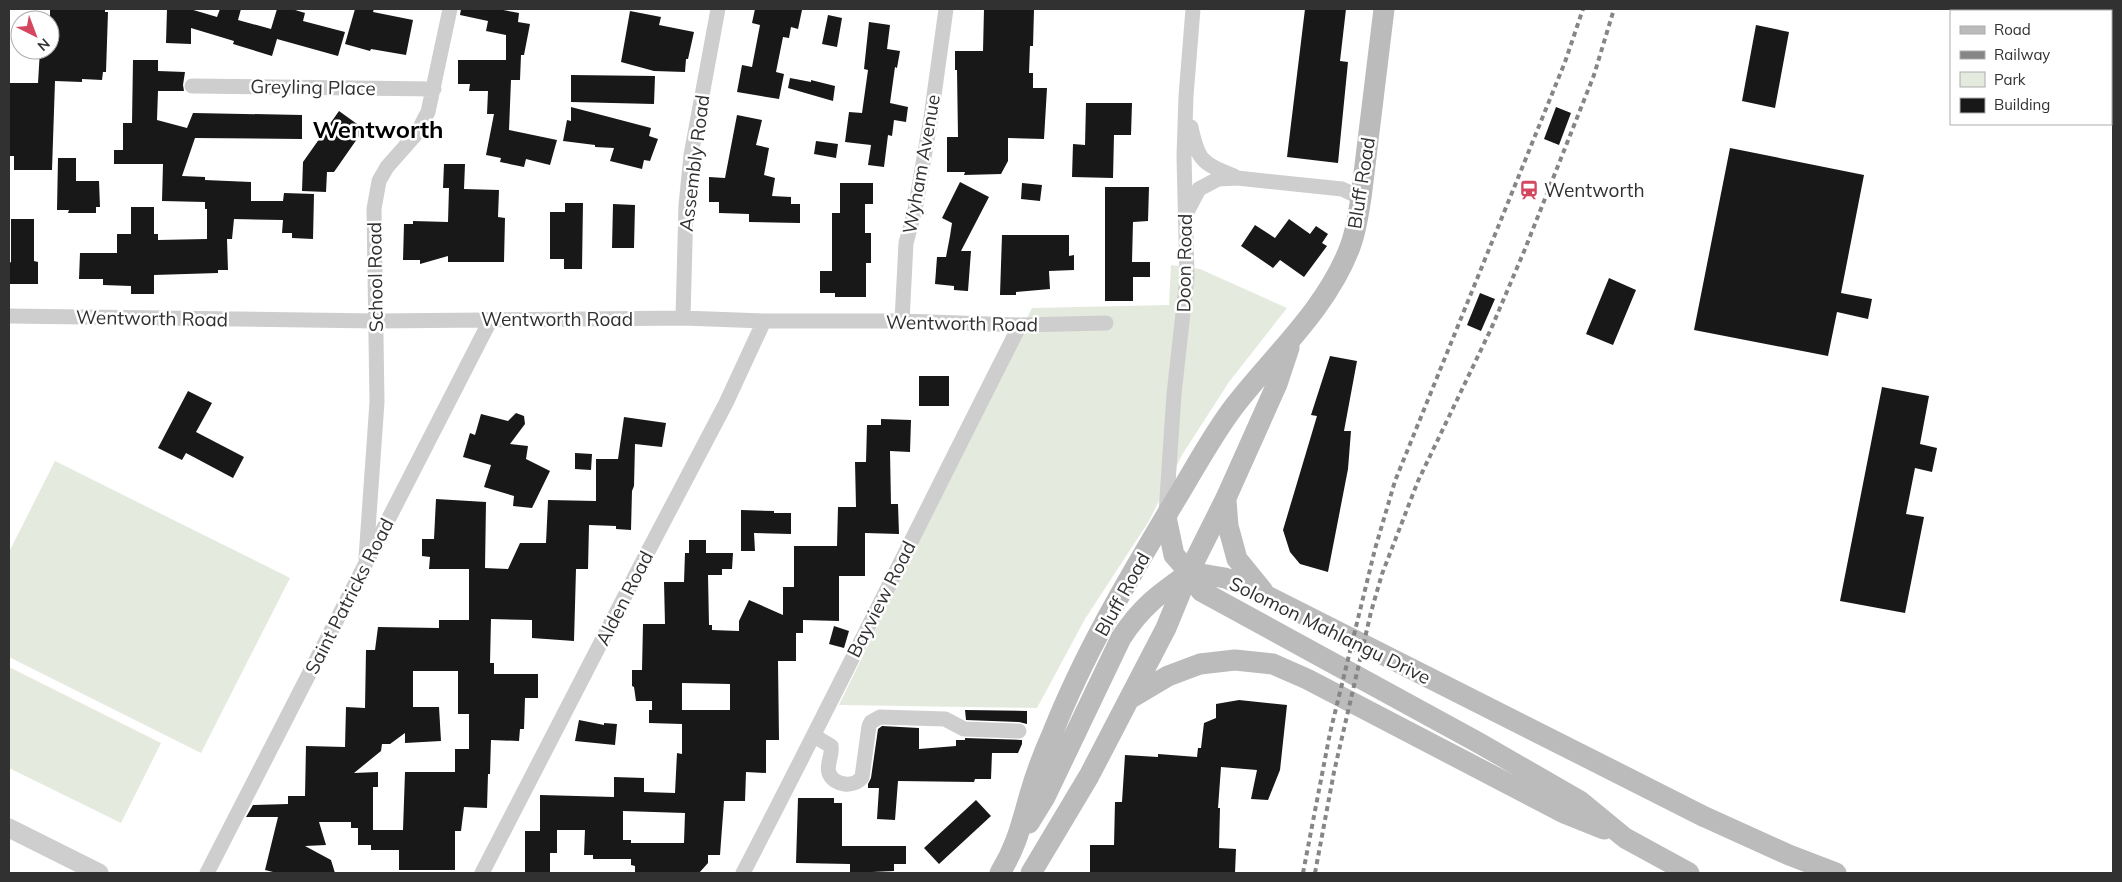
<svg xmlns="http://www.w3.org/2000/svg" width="2122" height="882" viewBox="0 0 2122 882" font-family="Mulish,sans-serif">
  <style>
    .green { fill: #e5eade }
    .building { fill: #181818; fill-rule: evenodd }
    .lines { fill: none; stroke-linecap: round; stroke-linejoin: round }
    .minor { stroke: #cecece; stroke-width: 15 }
    .tertiary { stroke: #cecece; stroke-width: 19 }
    .secondary { stroke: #bbb; stroke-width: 21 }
    .rail { stroke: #868686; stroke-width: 4; stroke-dasharray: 5 4; stroke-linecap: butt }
    .labels { text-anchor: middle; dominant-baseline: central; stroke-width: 5; stroke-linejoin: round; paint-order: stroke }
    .street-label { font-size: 19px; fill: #313131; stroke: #fff }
    .poi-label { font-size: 19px; fill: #313131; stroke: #fff; text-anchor: start }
    .district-label { font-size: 24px; font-weight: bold; fill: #000; stroke: #fff }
  </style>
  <rect width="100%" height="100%" fill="#fff"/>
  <path class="green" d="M1171,265L1200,269L1287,308L1229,382L1182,455L1149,521L1085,619L1037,708L839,705L1032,308L1169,305Z
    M55,461L290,578L201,753L9,657V552Z
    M9,667L161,743L121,823L9,768Z"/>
  <path class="building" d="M50,9H105V12H108L106,72H103L102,80L82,79V82L55,81L52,170H14V156H9V83H38L40,50H50Z
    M167,9H190L217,17L220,9H241L238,20L271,29L277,9H292L305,13L303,21L345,32L338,56L277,39L272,56L233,44L234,41L191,28V44L166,43Z
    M355,9H374L373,12L413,20L406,55L371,49L370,51L345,44Z
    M461,9H498L519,13L518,22L530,24L524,55H521L520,80H511L509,130L557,140L550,165L526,159L524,167L500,162L501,158L486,155L494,114H487L488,91H469L470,84H458V60H506V35L486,31L488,21L460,15Z
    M755,9L802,10L798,29L791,27L789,38L783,37L776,72L784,74L779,99L737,92L742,65L752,67L760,25L752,23Z
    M984,9L1034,10L1033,46H1030L1029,73H1033V88H1047L1044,139L1008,138V161L1001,174L964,175L965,172H947V137H958L957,70H955V51H983Z
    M1305,9H1346L1340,61L1348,62L1338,163L1287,157Z
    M630,11L661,17L659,25L694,32L688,59H686L685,72L654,71L621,62Z
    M828,15L842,18L837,47L822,44Z
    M869,22L890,25L887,49L900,51L897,68L895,67L890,103L908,107L906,122L894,120L892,136L888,135L884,167L868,165L871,145L845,142L849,112L862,113L868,70L864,69Z
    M1756,25L1789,32L1775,108L1742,101Z
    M133,60H158V71L185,72L183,85L184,91H158L157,120L187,128L193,113L302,115V139L195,138L182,176L205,177V180L251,182V201H283L284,193L314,194L313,239L292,238V233H282L283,220L234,219L232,239H227L228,270H218V273L154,275V294H131V286L103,285V279H79L80,253H117V234H131V207H154V234H158V240L207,239V209H205V202L162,201L163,164H114V150H123V123H132Z
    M571,75L655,76L654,104L571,102Z
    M790,78L811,82V80L835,86L833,101L788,88Z
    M1086,103H1132L1131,135H1114L1113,178L1072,177L1073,144L1085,145Z
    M571,107L651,128L649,136L658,139L650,161L644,160L642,169L610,161L614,148L595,147V145L563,141L567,120L571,121Z
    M1556,107L1571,113L1559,145L1544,139Z
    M339,111L364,129L334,172H327L326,192L302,191L303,162Z
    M737,115L762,120L756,145L769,148L764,175L775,178L772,196L791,197V204H800V223L749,222V214L719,213V202H709V177L725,178Z
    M816,141L838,144L836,158L814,154Z
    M1730,148L1864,175L1841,293L1872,299L1868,319L1837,312L1828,356L1694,330Z
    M58,158H76V181H99L100,207H96V213H68L69,210H57Z
    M444,164H465L464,189L499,190L498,217L505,218L504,262H448V256L420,264V260H403L404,224H413V221L448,222L449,188H443Z
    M960,182L989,197L961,251H971L968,291H967L954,290V286L935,284L937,257H946L950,236L952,223L942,218Z
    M840,183H873V204H865V233H871V263H866V297H835V293H820V271H832V213H840Z
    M1022,183L1042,185L1040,201L1021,199Z
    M1105,187H1149L1148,221L1133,222L1132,262H1150V277H1133V301H1105Z
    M565,203H583L582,269H564V259H550V212H565Z
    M613,204L635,205L634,248H612Z
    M11,219H34V261L38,262V284H9V263L11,262Z
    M1289,219L1310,234L1316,226L1328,234L1322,243L1327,246L1304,277L1280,260L1273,268L1241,246L1255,225L1275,238Z
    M1002,235H1069V256L1074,255V270L1049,271L1050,289L1016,292V295H1000Z
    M1609,278L1636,290L1613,345L1586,334Z
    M1480,293L1495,299L1481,331L1467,325Z
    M1330,356L1357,361L1344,431H1351L1348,469L1328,572L1300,564L1290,552L1283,530L1317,416L1311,415Z
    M919,376H949V406H919Z
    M1882,387L1929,396L1920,444L1937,448L1932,472L1915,468L1906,514L1924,517L1905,613L1840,601Z
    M188,391L212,403L196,432L244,457L233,478L186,453L182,460L158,448Z
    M516,413L524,416L525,424L510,444L528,446L526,459L550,471L532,508L513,506L514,496L484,487L491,465L463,457L470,433L475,435L481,414L508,421Z
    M624,417L666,423L662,447L635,444L634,486L632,491L631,530L616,529V526L589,525L588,569H576L574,641L532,638V620L491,619L490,663H494V674H538V698H525L524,729H520L519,741L491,740L490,774H488L487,808L464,807L461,831H455V870H399V850H371V845H358V828H351V822H319L326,845L305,846L331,860L335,873H277L265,870L278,817H246L253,805L288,804V796H305L306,746L345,747L346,707L365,708L366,650H375L378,627L439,628V620H469V569H429L430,557L422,556V539H434L436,499L486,502L485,568L508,569L520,543H546L548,500L596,501V459H618ZM413,671H458V714H469V749H455V772H405L403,830H373V787H378V772L354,773L381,751L382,744H390L405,733V743L441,741L439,707H413Z
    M881,419L911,420L910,452L890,451L891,504H898L899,534L865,533V576H839V621L803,620V633H796V661H778L779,740H766V773L746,772L745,801H724L720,855H708V863L699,873H635V866L631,865V859H593V855H584L585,830H557V853H550V873H525V831H540V795L614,797V777L644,778V792L675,793L677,753L682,754V724L649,723V710H652V701H636L634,687L632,686V670H642L643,624H665L664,582H684L685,553H689V540H706V553H733L732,569H722V575H708L709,625H712V630L739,631V621L749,600L783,615V587H794V546H837L838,507H856L855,462H866L867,425H881ZM682,683L730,684V710H682ZM623,811L685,813L684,843H631V840H623Z
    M575,453L592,454L591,470L575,469Z
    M741,510L774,511V513H791V534L754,533L755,551H741Z
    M834,626L849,631L844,648L829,644Z
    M1239,700L1287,705L1280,770L1268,800L1251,799L1257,770L1221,767L1218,808H1220L1219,848L1236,849L1235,873H1090V845H1114L1115,802H1122L1125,755L1158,757V754L1197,757L1198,748H1201L1204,723L1216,718V704Z
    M965,710L1027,711V724L1019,722L966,720Z
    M579,720L604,725V723L617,724L615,745L575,741Z
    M882,726L919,728V749L956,746V740H965V738L1022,740V744L1018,753H992L991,779H975L974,782L898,781L895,820L877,819L879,788H868V784L871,778L878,729Z
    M798,798H834V803H842V846H906V864H894V871L850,873V864L796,863Z
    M976,800L991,816L939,864L924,848Z"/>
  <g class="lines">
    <path class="minor" d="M192,86L434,89
      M1191,127C1198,161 1202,163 1234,176
      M1187,212L1199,189L1218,179L1237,178L1342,189L1361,198
      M9,316L376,321L683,318L764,321H902L1020,325L1106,323
      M683,318L686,205L691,155L718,9
      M902,321L906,243L915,210L931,117L946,9
      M1166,513L1174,394L1187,277L1184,156L1186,96L1193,9
      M366,558L377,402L374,209L379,181L387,167L417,133L428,112L450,9
      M814,736L831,746C833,755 826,764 829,773C834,786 855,788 862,777L869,726L871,722L880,717L945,719L964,729L1019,731
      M207,873L491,319
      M482,873L644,559L726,403L764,321
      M743,873C837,692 927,508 1020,325"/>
    <path class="tertiary" d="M9,828L99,873"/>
    <path class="secondary" d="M1226,500L1228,526L1237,559L1263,591
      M1166,517L1174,555L1189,572L1201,591L1479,743L1580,801L1625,838L1689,873
      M1189,572L1225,578L1249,587L1705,817L1789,855L1836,873
      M1131,698L1168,676L1200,664L1235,660L1273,664L1307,679L1564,813L1604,829
      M1029,823L1045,797L1121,638C1141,607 1159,594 1189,573
      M1000,873C1017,845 1021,825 1030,794C1036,773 1044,752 1053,732C1084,654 1127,581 1170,509C1192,474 1211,436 1236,404C1275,354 1327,308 1350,247C1356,232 1358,215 1361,198L1384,9
      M1031,873L1089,776L1166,628L1189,572L1226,498L1277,384L1289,348"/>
    <path class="rail" d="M1303,873L1330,733L1375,549L1395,481L1565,62L1583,9
      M1315,873L1334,772L1371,612L1382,574L1418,481L1491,329L1525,249L1594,75L1614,9"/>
  </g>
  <defs>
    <symbol id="station-bare" viewBox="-9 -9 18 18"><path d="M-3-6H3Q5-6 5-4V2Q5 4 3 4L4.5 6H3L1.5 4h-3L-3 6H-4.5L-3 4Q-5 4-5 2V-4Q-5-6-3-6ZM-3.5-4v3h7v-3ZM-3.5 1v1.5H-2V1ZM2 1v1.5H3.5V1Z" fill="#d5465f" stroke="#fff" stroke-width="2.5" paint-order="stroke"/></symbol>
  </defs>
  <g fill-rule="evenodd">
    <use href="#station-bare" x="1515" y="176" width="28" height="28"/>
  </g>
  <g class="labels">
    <g class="street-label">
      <text transform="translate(313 87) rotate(1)">Greyling Place</text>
      <text transform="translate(694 163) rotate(-83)">Assembly Road</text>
      <text transform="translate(921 164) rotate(-80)">Wyham Avenue</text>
      <text transform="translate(1361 183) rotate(-81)">Bluff Road</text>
      <text transform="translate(1184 263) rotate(-89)">Doon Road</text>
      <text transform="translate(375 277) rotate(-91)">School Road</text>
      <text transform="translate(152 318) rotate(1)">Wentworth Road</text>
      <text x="557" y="319">Wentworth Road</text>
      <text transform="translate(962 323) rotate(1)">Wentworth Road</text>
      <text transform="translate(1122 594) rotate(-61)">Bluff Road</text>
      <text transform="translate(349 596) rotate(-63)">Saint Patricks Road</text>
      <text transform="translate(624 598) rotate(-63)">Alden Road</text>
      <text transform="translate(881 599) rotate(-63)">Bayview Road</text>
      <text transform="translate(1330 630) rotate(26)">Solomon Mahlangu Drive</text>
    </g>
    <g class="poi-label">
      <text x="1544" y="190">Wentworth</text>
    </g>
    <g class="district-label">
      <text x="378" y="129">Wentworth</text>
    </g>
  </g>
  <rect width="2122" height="882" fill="none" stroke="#313131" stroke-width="20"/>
  <rect x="1950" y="10" width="162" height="115" fill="#ffffff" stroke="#adadad"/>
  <rect x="1960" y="26" width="25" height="8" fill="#bbbbbb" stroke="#adadad"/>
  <text x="1994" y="35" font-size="15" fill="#313131">Road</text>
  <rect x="1960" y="51" width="25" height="8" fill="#868686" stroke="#adadad"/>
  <text x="1994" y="60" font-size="15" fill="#313131">Railway</text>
  <rect x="1960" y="72" width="25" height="15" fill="#e5eade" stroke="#adadad"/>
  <text x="1994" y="85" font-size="15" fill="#313131">Park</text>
  <rect x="1960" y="98" width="25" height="15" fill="#181818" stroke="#adadad"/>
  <text x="1994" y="110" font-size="15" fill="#313131">Building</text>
  <g transform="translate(35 35) rotate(138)"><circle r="24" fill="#ffffff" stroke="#adadad"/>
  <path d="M0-4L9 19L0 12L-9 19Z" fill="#d5465f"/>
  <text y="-8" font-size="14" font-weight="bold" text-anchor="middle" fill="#313131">N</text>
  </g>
</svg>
